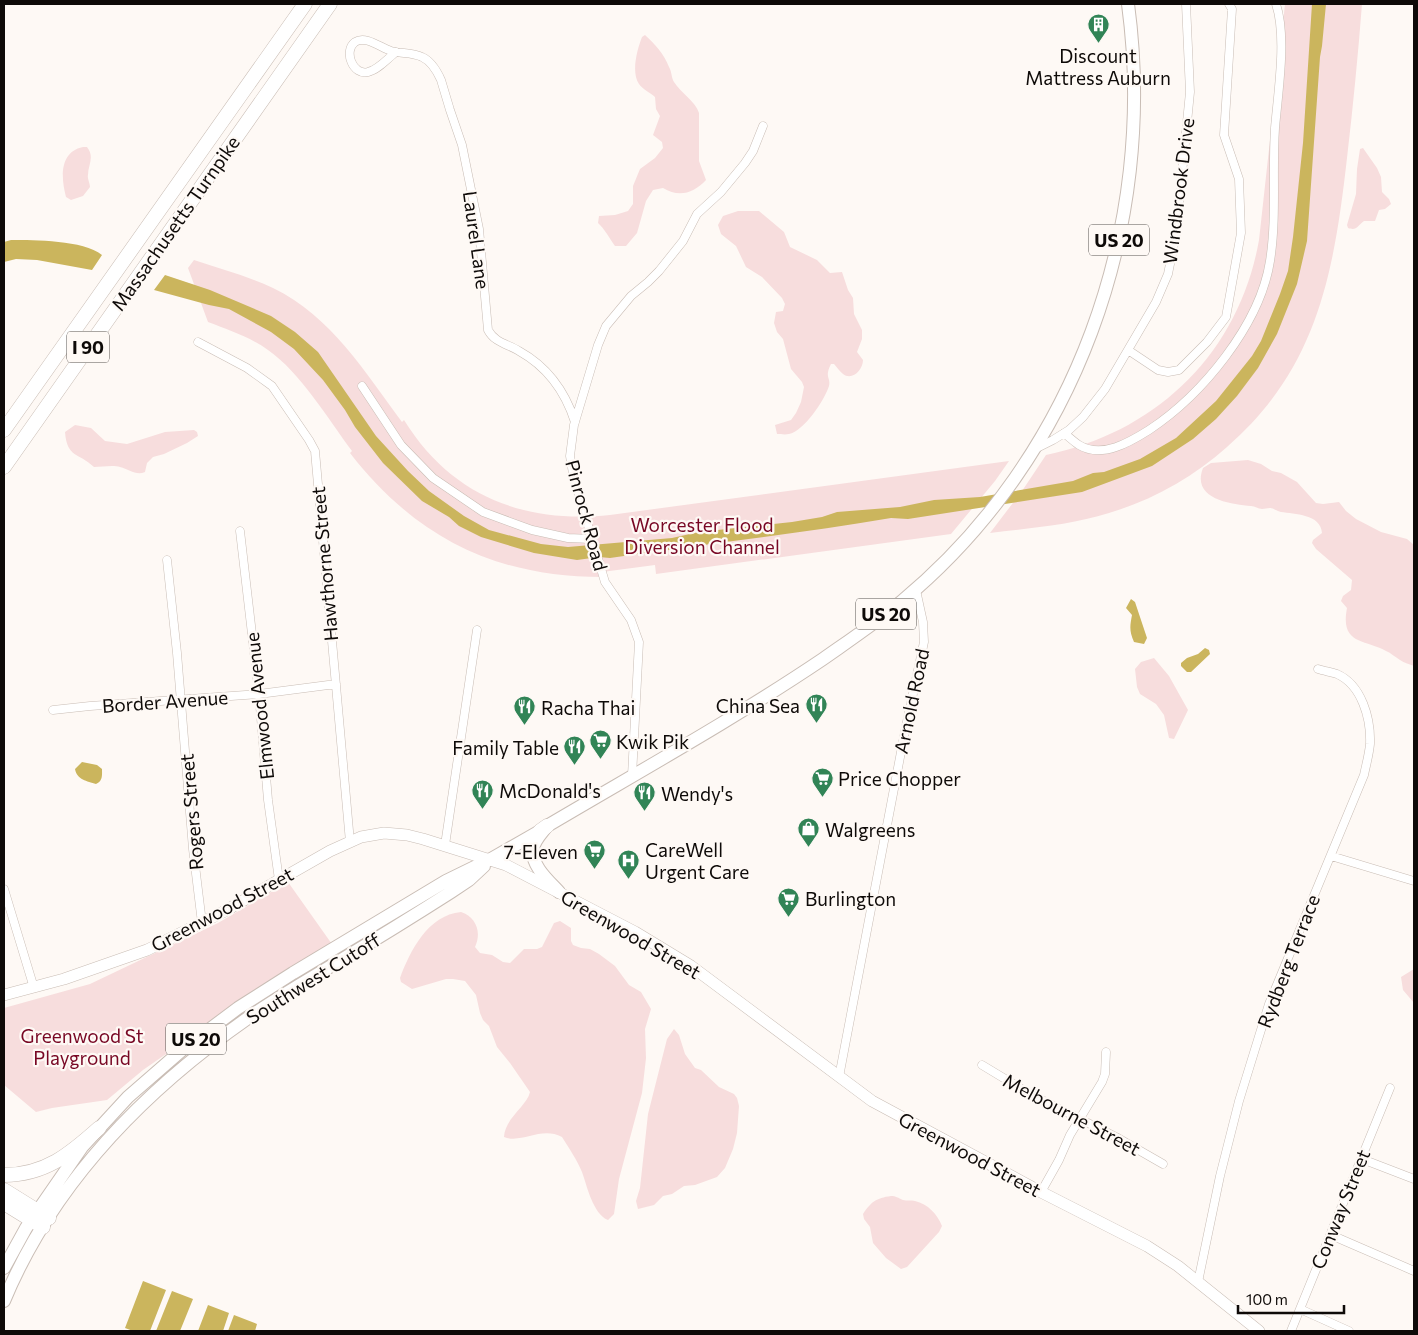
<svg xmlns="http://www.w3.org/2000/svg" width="1418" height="1335" viewBox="0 0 1418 1335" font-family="Commissioner,sans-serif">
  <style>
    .green { fill: #f7dddd }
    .water { fill: #cbb55d }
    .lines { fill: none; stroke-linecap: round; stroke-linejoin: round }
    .street-casing { stroke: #c9bdb5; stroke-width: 9 }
    .secondary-casing { stroke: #c9bdb5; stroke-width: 12 }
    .primary-casing { stroke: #c9bdb5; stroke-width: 14 }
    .highway-casing { stroke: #c9bdb5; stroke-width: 15 }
    .street { stroke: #fff; stroke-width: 8 }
    .secondary { stroke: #fff; stroke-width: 11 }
    .primary { stroke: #fff; stroke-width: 12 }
    .highway { stroke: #fff; stroke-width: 14 }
    .labels { text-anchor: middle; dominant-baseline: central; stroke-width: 4.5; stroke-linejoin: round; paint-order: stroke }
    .shield { fill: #fef9f5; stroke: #56524f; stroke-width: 1 }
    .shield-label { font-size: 18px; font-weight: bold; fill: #0e0a08 }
    .poi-label { font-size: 19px; fill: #0e0a08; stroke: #fef9f5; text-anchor: start }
    .street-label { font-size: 19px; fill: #0e0a08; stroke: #fef9f5 }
    .park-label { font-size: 19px; fill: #780724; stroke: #fef9f5 }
  </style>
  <rect width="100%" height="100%" fill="#fef9f5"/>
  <path class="green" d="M1285,4H1362C1358,55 1353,107 1347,158C1334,272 1318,368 1227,447C1193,477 1153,500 1109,513C1071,525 1030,528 990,533L1022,491L1046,455C1157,432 1239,353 1259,240Z
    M645,35C655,44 664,54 669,67C672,72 671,77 674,82C681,93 696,102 699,113V161L706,180C694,193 679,198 663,188L653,190L646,201L637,233L626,246H615C610,239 604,228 598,223L599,216L615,215L628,211L633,204V186L640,169L655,158L663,148L662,142L653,135L660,116L656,109L655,97C651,93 642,89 639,84C631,72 637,50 642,37Z
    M83,147H87C95,157 88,165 88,175C87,178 90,183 90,187L83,196L71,200L66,197C61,178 59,152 83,147Z
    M1363,148L1377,168L1381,177L1382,192L1389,199L1391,204L1385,209L1379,210L1375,221H1364C1357,226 1357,231 1348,228L1347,225L1356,194L1357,169L1360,149Z
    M738,211H759L784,232L790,247L817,260L830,273L842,272L848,290L853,298L854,314L862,330V339L857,352L863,360C863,370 852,381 843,374C839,371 837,367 834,364H831C824,378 831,377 829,386C824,401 804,431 789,434C785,435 780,434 777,434L775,425L791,420L796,413L801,402L804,387L802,382L791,369L783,339L777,332L774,323L776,312L783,311L785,304L782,298L762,277L746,267L736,246L721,234L718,225L723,216Z
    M194,260C220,269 248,276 273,288C331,316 365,372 402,422L404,420C451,496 524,524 610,515L1009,461L995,481L951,534L656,574L655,565L602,572V577C496,577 416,538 350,453L352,451C329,420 300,372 268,350C250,337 229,330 208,322L188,268Z
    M75,425L91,428L105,441L127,444L165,432L194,430L197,432L198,436L187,443L164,454L153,457L147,463L145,472C136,476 129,469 120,467C113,465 102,467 94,467C78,452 67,458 65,432Z
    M1248,460L1261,464L1272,471L1281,473L1297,482L1316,503L1323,504L1339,502L1346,511L1356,519L1381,532L1407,539L1414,545V666C1410,664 1404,663 1400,660C1395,657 1391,653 1386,651C1364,639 1340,645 1347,608L1341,601L1343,596L1351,590L1352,580L1316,549L1312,543L1313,540L1322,533C1321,514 1294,514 1281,512C1277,511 1273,508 1270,508C1267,508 1265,509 1262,509C1258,509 1255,506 1251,506C1230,504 1191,499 1203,468L1211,463Z
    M1154,658L1169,676L1188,710L1174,739L1169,738L1164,715L1156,704L1140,694L1137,687L1135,669L1141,662Z
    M288,882L334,947L264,986L143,1070L107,1100L52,1108L36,1112L4,1085V1008L90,984L218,923Z
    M461,912C476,917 482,932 475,947L480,953L492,955L503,962L510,963L524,949H537L542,947L554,923L560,921L571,928V941L573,945L581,948L590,949L599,954L615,966L629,985L641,992L651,1009L645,1029L646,1058L642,1093L619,1179L614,1214L608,1220C593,1214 587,1186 582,1172C577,1160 569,1148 562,1137C541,1126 522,1144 504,1137C505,1118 527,1106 530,1092L510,1063L497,1047L489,1026L483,1020L480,1013L476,995L465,981L453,979H446L412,989L401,982L400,978C410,951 428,915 461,912Z
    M1414,969V1003L1403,990L1401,977Z
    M674,1029L679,1035L685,1054L695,1068L701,1070L719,1087L734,1094L737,1098L739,1106L737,1133L733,1149L725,1168L717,1177L695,1185L684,1186L672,1194L663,1196L654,1205L638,1209L636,1201L640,1188L648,1114L667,1039Z
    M891,1196C896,1196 898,1198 903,1200C907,1201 911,1200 915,1201C928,1204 937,1214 942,1226L939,1232L907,1267L901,1269L886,1258L873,1243L870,1227L864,1219L863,1214C871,1202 876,1198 891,1196Z"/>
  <path class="water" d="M1312,4H1326L1322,46L1320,57L1307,241L1297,284L1277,334L1258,368L1237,396L1216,419L1193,439L1152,466L1082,492L908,519L891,518C798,534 704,544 610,558L599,557L577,560L534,553L481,537L459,526L449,517L422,501L383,463L355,427L345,410L323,380L294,349L271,332L229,309L209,305L154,290L165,275L210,290L271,316L295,332L318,352L376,436L408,471L429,491L464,516L489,530L541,544L568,547L672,538L699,532L792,522L822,517L837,512L900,507L934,500L980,497L1073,481L1093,473L1104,472L1140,459L1176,438L1216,401L1252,356L1261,341L1280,294L1288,271L1293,237L1303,143Z
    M11,240C35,240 83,240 102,255L92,270L37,260L16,259L4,262V242Z
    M1131,599L1135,602L1147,638L1144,644L1134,642C1129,631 1130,626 1132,615L1126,608Z
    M1205,648L1209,650L1210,654L1191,672H1187L1181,666V663L1187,658L1198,654Z
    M82,762L97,765L102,769C102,775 103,781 96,784C87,781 77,780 75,769Z
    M143,1281L166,1290L150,1331H133L125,1328Z
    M172,1291L193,1299L180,1331H156Z
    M208,1305L229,1313L223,1331H198Z
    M234,1315L257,1324L255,1331H228Z"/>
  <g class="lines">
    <defs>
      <path id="street" d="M396,52C388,58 378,70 368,72C353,76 343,51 355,42C366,35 381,48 391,51C401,54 412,52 422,57C431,61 437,71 441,80L450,110L462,145L479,229L488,330C495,343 508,344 519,351C548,367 565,391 575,422
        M198,342L247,368L272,386L309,440L315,451L350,842
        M1128,350L1158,370L1168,372L1179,370L1207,342L1226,317L1241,233L1239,179L1224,135L1232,9L1229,4
        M362,386L401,445L433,478L483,512L532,530L568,538L592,539
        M1064,433C1069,437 1074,442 1079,445C1102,459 1130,442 1149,430C1202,395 1260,325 1270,261C1277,217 1272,172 1275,128C1278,92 1287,37 1276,4
        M1035,449L1053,440L1069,430L1083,417L1105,389L1156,302L1168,274L1176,234L1190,92L1186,4
        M240,531L259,694L268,800L279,880
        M167,560L177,653L193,849L202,923
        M53,710L90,706L259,694L336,684
        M632,776L639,642L631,620L605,582L574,479L570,456L574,425L598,345L606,326L631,296L648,282L659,271L683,241L697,214L721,192L745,163L753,151L763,126
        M445,845L477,630
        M1331,856L1414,881
        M4,889L34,988
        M982,1065L1030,1094L1116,1137L1163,1164
        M839,1077L905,731L924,642L923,622L916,590
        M1362,1159L1414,1179
        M1041,1192L1059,1160L1070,1135L1102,1082L1105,1074L1106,1052
        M1331,1235L1414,1271
        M1198,1282L1220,1176L1239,1101L1269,1004L1364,775C1366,765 1369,755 1370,744C1371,719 1362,685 1337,674C1331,672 1324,671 1318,669
        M1300,1309L1349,1331
        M1291,1331L1390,1088"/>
      <path id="secondary" d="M4,995L64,979L147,950L225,911L330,851L361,837L384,833L407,835L423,839L506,865L635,932L691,966L872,1101L1041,1192L1147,1246L1178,1266L1259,1331"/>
      <path id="primary" d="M559,892C549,881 531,866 533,849C534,840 542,833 547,826C640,771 734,719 823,659C850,640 877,622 902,601C1076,457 1158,226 1128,4
        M4,1268L26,1228L82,1147L128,1097L182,1050L238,1008L293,973L446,881L491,859L540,831
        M4,1301C53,1183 145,1090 248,1018C278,997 310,979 341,960C378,938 415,915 451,892L469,880L484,866"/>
      <path id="highway" d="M4,430L305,4
        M4,467L330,4
        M540,831L547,826
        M4,1175C45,1175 70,1154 99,1128
        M4,1190L49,1218
        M4,1203L43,1227"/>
    </defs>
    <use href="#street" class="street-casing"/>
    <use href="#secondary" class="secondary-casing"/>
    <use href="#primary" class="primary-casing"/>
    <use href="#highway" class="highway-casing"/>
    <use href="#street" class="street"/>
    <use href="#secondary" class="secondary"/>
    <use href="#primary" class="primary"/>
    <use href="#highway" class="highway"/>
  </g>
  <defs>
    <symbol id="building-pin" viewBox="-11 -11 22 30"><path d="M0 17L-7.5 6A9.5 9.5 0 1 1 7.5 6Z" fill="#318456" stroke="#fef9f5"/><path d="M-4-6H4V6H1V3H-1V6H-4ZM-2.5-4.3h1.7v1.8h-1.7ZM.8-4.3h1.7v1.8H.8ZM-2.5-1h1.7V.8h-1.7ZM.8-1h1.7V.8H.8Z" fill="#fff"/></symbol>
    <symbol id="restaurant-pin" viewBox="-11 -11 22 30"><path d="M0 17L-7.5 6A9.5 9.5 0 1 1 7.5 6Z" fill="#318456" stroke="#fef9f5"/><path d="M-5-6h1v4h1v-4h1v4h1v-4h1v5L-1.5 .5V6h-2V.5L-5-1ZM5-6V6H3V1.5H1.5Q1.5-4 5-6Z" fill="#fff"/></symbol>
    <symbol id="supermarket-pin" viewBox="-11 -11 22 30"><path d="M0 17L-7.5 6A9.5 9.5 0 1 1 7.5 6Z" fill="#318456" stroke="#fef9f5"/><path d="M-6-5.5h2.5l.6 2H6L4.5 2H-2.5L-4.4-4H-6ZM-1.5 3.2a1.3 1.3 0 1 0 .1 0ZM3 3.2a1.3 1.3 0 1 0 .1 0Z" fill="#fff"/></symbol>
    <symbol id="shop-pin" viewBox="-11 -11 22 30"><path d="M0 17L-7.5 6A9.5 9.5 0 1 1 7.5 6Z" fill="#318456" stroke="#fef9f5"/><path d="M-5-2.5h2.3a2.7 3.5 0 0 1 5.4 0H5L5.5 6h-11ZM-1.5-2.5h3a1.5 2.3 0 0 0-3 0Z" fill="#fff"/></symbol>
    <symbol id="hospital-pin" viewBox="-11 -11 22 30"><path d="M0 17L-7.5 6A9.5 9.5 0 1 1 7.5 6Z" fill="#318456" stroke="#fef9f5"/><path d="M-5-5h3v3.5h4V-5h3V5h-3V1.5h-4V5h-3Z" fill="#fff"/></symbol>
  </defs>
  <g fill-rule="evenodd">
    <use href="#building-pin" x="1086" y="12" width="25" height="34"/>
    <use href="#restaurant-pin" x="804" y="692" width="25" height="34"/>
    <use href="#restaurant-pin" x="512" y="694" width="25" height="34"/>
    <use href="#supermarket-pin" x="588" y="728" width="25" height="34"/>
    <use href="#restaurant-pin" x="562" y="734" width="25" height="34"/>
    <use href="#supermarket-pin" x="810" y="766" width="25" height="34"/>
    <use href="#restaurant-pin" x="470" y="778" width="25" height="34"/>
    <use href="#restaurant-pin" x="632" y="780" width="25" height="34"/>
    <use href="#shop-pin" x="796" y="816" width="25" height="34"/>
    <use href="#supermarket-pin" x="582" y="838" width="25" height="34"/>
    <use href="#hospital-pin" x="616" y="848" width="25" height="34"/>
    <use href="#supermarket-pin" x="776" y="886" width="25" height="34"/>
  </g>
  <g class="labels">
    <g class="shield">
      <rect x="1089" y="224.5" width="60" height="31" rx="4"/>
      <rect x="67" y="331.5" width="42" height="31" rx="4"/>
      <rect x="856" y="598.5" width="60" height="31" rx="4"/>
      <rect x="166" y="1023.5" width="60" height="31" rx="4"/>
    </g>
    <g class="shield-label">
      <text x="1119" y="240">US 20</text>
      <text x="88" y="347">I 90</text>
      <text x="886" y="614">US 20</text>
      <text x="196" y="1039">US 20</text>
    </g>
    <g class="poi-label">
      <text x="1098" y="55" text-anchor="middle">Discount<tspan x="1098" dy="22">Mattress Auburn</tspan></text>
      <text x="800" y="705" text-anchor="end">China Sea</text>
      <text x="541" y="707">Racha Thai</text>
      <text x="616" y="741">Kwik Pik</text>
      <text x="559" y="747" text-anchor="end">Family Table</text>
      <text x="838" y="778">Price Chopper</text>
      <text x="499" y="790">McDonald's</text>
      <text x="661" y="793">Wendy's</text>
      <text x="825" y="829">Walgreens</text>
      <text x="645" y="849">CareWell<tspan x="645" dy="22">Urgent Care</tspan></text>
      <text x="578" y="851" text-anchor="end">7-Eleven</text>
      <text x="805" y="898">Burlington</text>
    </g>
    <g class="street-label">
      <text transform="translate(1178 191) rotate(-83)">Windbrook Drive</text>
      <text transform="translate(175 223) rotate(-55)">Massachusetts Turnpike</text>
      <text transform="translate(477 240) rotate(82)">Laurel Lane</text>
      <text transform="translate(587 515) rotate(75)">Pinrock Road</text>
      <text transform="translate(324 564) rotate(-95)">Hawthorne Street</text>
      <text transform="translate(165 701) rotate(-4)">Border Avenue</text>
      <text transform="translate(911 701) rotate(-78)">Arnold Road</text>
      <text transform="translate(259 706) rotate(-96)">Elmwood Avenue</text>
      <text transform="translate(191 812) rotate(-95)">Rogers Street</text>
      <text transform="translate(222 909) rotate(-28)">Greenwood Street</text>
      <text transform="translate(631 934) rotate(30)">Greenwood Street</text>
      <text transform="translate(1288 961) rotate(-69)">Rydberg Terrace</text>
      <text transform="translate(313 978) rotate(-32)">Southwest Cutoff</text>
      <text transform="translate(1072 1114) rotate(28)">Melbourne Street</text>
      <text transform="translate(970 1154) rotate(28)">Greenwood Street</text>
      <text transform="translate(1340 1209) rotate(-68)">Conway Street</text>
    </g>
    <g class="park-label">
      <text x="702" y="524">Worcester Flood<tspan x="702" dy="22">Diversion Channel</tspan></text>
      <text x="82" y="1035">Greenwood St<tspan x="82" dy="22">Playground</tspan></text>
    </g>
  </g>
  <rect width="1418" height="1335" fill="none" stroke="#0e0a08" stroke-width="10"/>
  <path d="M1238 1305v8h106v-8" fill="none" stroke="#0e0a08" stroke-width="2.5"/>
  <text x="1246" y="1305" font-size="15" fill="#0e0a08" stroke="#fef9f5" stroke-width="4" paint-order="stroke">100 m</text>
</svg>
